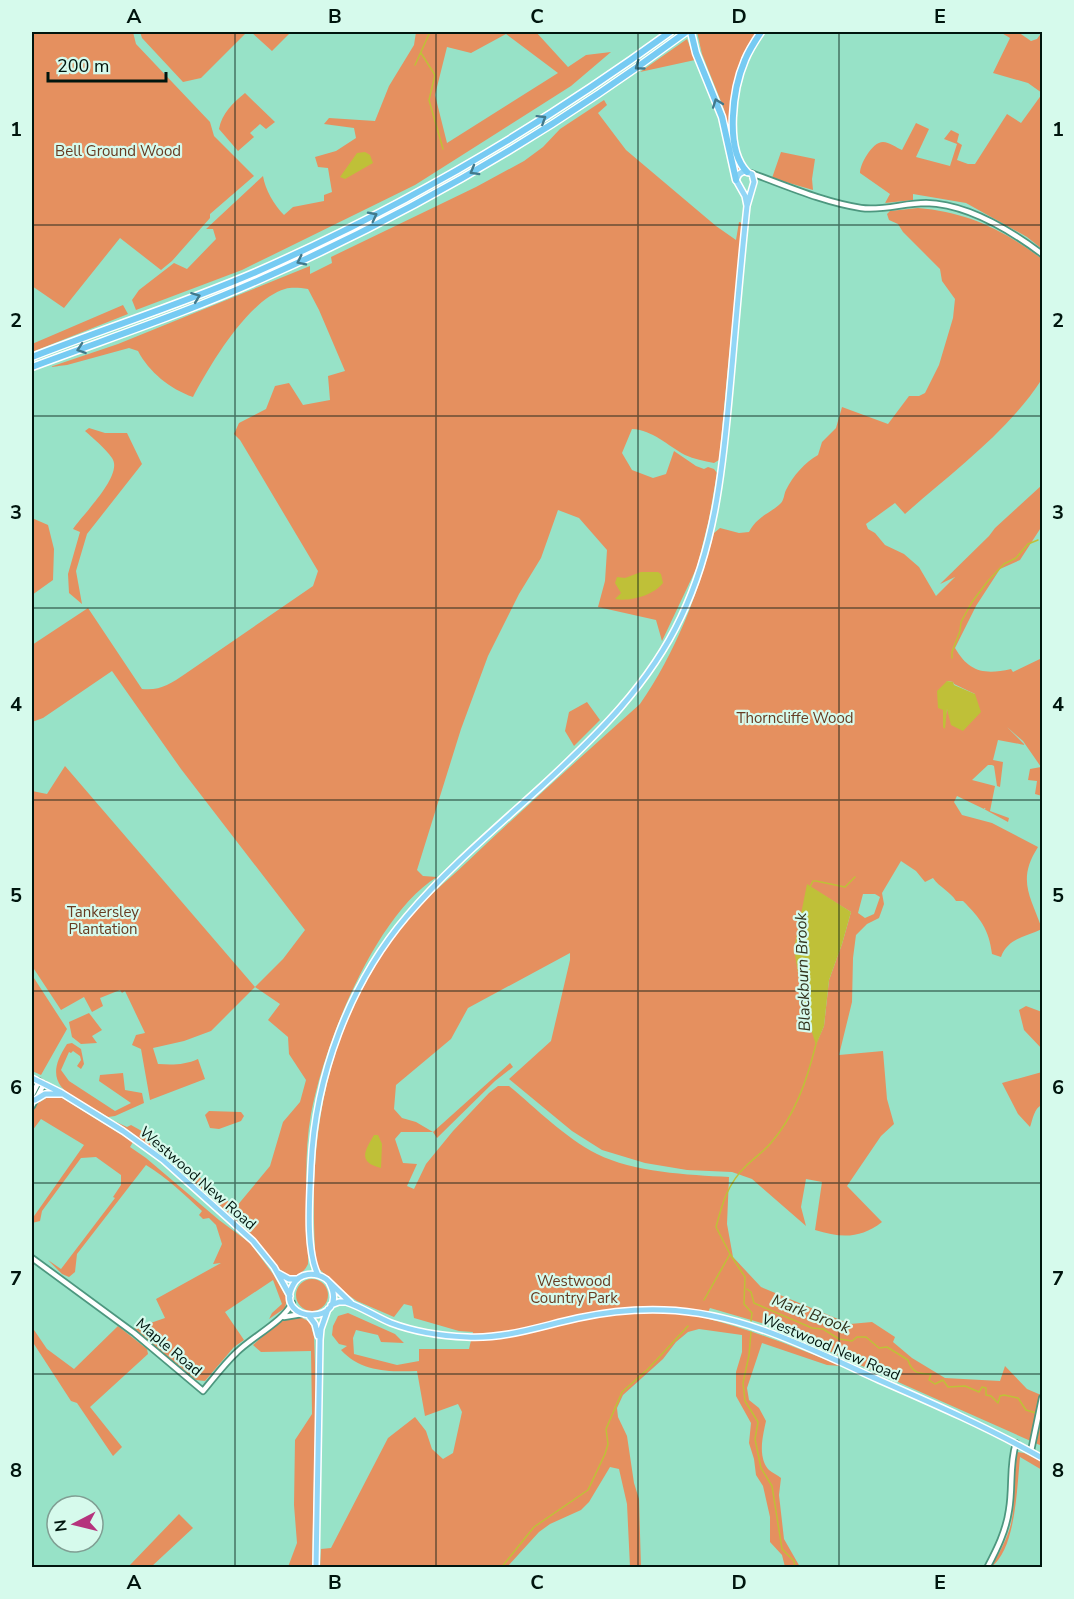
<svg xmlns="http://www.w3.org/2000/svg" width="1074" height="1599" viewBox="0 0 1074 1599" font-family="'Nunito Sans',sans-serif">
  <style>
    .green { fill: #e5905f; fill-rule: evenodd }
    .water { fill: #bfc038 }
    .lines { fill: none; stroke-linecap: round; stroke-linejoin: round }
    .stream { stroke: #bfc038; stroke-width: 1.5 }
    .tertiary-casing { stroke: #4d977f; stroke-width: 8 }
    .trunk-casing { stroke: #fff; stroke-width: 8 }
    .motorway-casing { stroke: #fff; stroke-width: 9 }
    .tertiary { stroke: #fff; stroke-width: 4.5 }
    .trunk { stroke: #92d6f6; stroke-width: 5 }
    .motorway { stroke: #76cbf3; stroke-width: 6 }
    .oneway { stroke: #41798c }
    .grid { fill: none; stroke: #00150e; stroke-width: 1.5; stroke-opacity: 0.55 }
    .labels { text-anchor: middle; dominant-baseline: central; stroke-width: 4.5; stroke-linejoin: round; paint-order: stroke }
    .park-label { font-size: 15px; fill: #663b21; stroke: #d6faec }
    .street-label { font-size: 15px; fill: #00150e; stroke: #d6faec }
    .water-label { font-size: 16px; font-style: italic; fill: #31321c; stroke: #d6faec }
    .neatline { fill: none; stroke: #00150e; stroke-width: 2 }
    .grid-label { font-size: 20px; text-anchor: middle; font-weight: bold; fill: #00150e }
  </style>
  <rect width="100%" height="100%" fill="#97e2c7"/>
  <path class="green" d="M32,32H133L136,44L210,122L214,136L254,176L210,214V218L172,261L161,270L120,238L64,308L32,286Z
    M140,32H247L201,78L183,82L142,38Z
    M251,32H291L272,51Z
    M416,32H536L568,67L586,55L611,52L571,86L415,185L242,270L136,310L132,300L139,290L174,263L187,269L216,239L213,229H206L263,176C265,189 274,205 284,215L293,207L324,201V195L332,192L328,168L318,167L315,157L336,151L356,138L354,128L324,124L329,118L375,121L389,86L414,45ZM506,34L558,73L447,143L435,95L447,47L471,53Z
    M697,32H758L744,54L731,111L741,169L737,171L724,109L702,54Z
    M1000,32H1018L1031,41L1037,39L1042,32V93L1028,83L993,73L1010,38Z
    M687,39L695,60L640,72Z
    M245,93L275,122L266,129L260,124L250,133L254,137L238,151L219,129C222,113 233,103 245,93Z
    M1042,94V249L1027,237L966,203L913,194V200L885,203L890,194L860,173C860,164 872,142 883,142C889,142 897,148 902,150L916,123L929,129L916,157L950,166L957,144L944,139L951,130L959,134L957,142L962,145L957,160L968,164H975L1007,114L1021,123Z
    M604,100L607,105L598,113L626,150L716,226L736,240L739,222L742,223L719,460L714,463C704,461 694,459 685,455C668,446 653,430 632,429L622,453L632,470L653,478L666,474L674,451L696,466L704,469L708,467L714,469L717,473L709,519L697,567L662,641L656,620L598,607L605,581L607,550L579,518L558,510L541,558L519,594L488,656L461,729L417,870L423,876L437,877C375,915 324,1044 311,1114C302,1164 309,1214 308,1264C304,1273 295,1279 286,1274C275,1268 251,1234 239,1223C200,1186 159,1150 114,1121L127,1127L131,1125L158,1140L216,1192L236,1207L270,1166L283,1122L300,1102L306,1080L289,1054L288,1037L268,1020L280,1004L255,987L211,1031L184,1041L153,1048L158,1064C172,1065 185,1065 198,1059L205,1079L150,1100L141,1049L132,1045L136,1035L145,1033L125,991L122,993L120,990L100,998L103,1006L92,1012L84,997L61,1010L32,966V791L47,794L65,766L255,987L283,959L305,930L181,769L112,671L43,718L32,722V645L88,608L142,689C160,691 170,684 185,674L313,586L318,571L240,440L234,434L239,423L266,409L275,386L289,383L303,405L330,400L328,376L345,371L319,310L308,289C300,288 292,287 285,289C248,300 210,365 193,397C170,389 149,372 138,351L129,348L67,365L50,367L118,344L310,266V274L332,263L331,257L476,187L524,161L543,147L560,129Z
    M781,152L815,159L812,179L813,190L772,178Z
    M918,208C967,212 1004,230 1042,259V379C1008,432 951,473 905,514L895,503L866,524L868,529L875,533L885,545L904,554L919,567L936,596L955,577L940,584L989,536L995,528L1042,485V526L1020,560L1000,569L976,606L955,648C969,672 984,675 1011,669L1013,672L1042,658V796L1035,794L1037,781L1028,780L1030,769L1041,767L1023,741L1007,727L1025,745L998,740L993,760L1003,762L1000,787L997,786L994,766L992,765H988L972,780L995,786L990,811L1009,818L1008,822L984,809H986L984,808V809L957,796L954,802L962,815L992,823L1038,847C1017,880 1030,895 1042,929C1025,937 1008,938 1001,957L992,954C989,929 980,918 963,901H956C951,892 939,887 933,878L925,882L916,871L901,861L882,893L884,904L879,918L867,924L856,935L853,958L852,1002L839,1055L883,1051L887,1099L894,1124L881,1136L847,1186L882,1222C860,1239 841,1238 815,1230L822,1182L806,1179L801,1207L806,1226L752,1179L732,1172L687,1170L645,1163L602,1150L572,1131L509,1079L551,1041L570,960V953L468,1008L451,1039L396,1085L394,1109L402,1118L416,1122L433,1132L510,1063L513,1067L495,1081L437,1138L433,1132H401L395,1139L403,1163L417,1164L407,1186L414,1189L426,1164L453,1131L489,1093L498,1086H509C537,1109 564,1137 597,1154C633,1172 688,1175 729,1177L727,1224L733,1257L761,1287L850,1324L872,1322L895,1337L893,1342L912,1358L945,1378L1000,1381L1005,1366L1027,1389L1041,1395L1042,1401V1446L772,1326L710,1308L705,1318C752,1330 796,1347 841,1366L827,1365L762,1343L747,1388L749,1400L759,1408L766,1421C763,1435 757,1457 769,1470C772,1473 778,1475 781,1478L779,1495L784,1539L800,1567H785L782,1555L770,1542V1517L763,1486L756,1475L754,1459L749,1443L751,1423L736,1396V1372L742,1352V1335L699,1329L688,1332L676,1342L663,1359L623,1395L617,1408L618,1417L627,1436L634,1483L639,1499L641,1567H630L627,1504L619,1469L610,1467L589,1502L581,1510L550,1524L539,1532L507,1567H320L321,1549L331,1548L388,1438L415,1417L426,1431L432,1449L443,1459L453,1453L462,1412L458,1404L425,1416L417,1371C389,1372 361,1372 341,1350L347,1346L339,1344L332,1335L333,1326L338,1316L348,1313L395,1334L404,1343L381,1342L378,1335L356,1330L353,1338L354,1354L397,1365L419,1361V1349H469L473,1332L459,1331L414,1318L412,1306L404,1304L394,1317L357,1301L345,1293L316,1266C307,1135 324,1030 404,923C420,903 447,881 466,863C523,809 581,757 640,704C675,654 699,592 714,533L720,528L739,533L749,532C757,516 771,513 781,503C784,500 784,494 786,490C793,476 805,462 818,455L822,442L836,428L842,407L888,424L909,396H919L925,393L939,365L953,318L955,299L942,281L940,269L903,232L898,224L889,220L887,214L890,211ZM947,681L953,682L954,684L975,694L952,725L947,708L944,728L943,710ZM807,885L851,912L842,944L829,980L824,1026L816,1044ZM863,894H875L880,897L874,914L865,918L858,913Z
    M123,305L128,314L32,352V344Z
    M89,428L105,433H127L142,464L87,534L76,571L82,604L69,593L68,574L80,532L73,529C83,514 124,475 112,458C105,448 94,439 85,431Z
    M32,518L48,525L54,549L53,580L32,595Z
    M587,702L600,720L574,746L565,731L569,712Z
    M32,975L67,1029L41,1075L32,1071Z
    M1026,1006L1042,1012V1049L1024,1030L1019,1010Z
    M89,1013L102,1030L92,1036L97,1043L81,1044L72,1037L69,1022Z
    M72,1043L81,1049L84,1064L81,1069L77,1066L81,1060L80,1056L73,1051L71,1053L69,1052L61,1070L69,1081L115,1111L131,1103L99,1081L100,1075L123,1073L125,1090L142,1093L144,1103L115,1116L108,1117C75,1096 37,1089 67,1044Z
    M1042,1072V1105C1034,1108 1033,1119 1030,1127L1018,1114L1002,1083Z
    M48,1097L62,1098L133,1142L130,1147L146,1158L219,1220L250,1243L273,1274L287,1299L285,1308L269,1319L272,1313L282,1304L273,1280L225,1312L244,1340L234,1347L205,1381L196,1380L133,1329L165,1318L156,1299L221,1263L213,1264L222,1244L216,1225L209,1218L203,1219L199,1215L202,1211C184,1194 167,1178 146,1165L77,1254L75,1272L69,1277L62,1274L48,1260L61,1269L115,1198L113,1197L121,1185V1175L96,1157L81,1158L42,1211L40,1221L32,1223V1219L84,1145L41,1119L32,1131V1106L35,1100L40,1102Z
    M209,1111L241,1112L244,1116L241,1121L219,1129L210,1128L205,1115Z
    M296 1295a16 16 0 1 1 32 0a16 16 0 1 1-32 0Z
    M287,1318H302L310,1322L314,1337L316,1390L312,1567H288L297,1543L294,1505L295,1440L312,1414L311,1351L261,1352L253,1345L272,1328Z
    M118,1326L147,1349L148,1354L90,1407L122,1447L113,1456L77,1403L71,1401L32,1341V1327L47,1349L74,1369Z
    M1017,1452L1024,1453L1042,1462V1470L1020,1457C1017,1487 1016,1549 991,1567C999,1554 1007,1539 1011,1524C1016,1501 1013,1475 1017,1452Z
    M179,1514L193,1528L151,1567H104L130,1565Z"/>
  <path class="water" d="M365,152L370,155L373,163L345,179L340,177L357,153Z
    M641,572H658L661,574L663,583C654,595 630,602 615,599L621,593L615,583L617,577L625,578Z
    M947,681L953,682L954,685L975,694L981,712L963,731L951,725L947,709L945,729L943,727V710L938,708L937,691Z
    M807,884L851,912L842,944L829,980L824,1026L816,1045L804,1008L794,949Z
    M374,1135H378L382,1144L381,1168C356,1162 366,1149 374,1135Z"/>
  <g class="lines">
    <path class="stream" d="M421,53L435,75L429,100L443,149
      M415,65L430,32
      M952,658V652L960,631L961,622L972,602L988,581L1004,564L1016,558L1028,544L1038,540
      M810,887L813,881H816L845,887L855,877
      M747,1289L751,1292L754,1303L812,1328L823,1329L839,1339L852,1341L857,1337H866L879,1348L887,1347L908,1360C912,1373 919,1374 931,1374L929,1380L935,1384L943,1380L948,1387L965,1386L979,1392L982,1387L986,1388V1395L991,1396L998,1403L1000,1396L1004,1395L1018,1398L1026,1410L1036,1413
      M704,1300L730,1254
      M751,1321L752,1313L744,1304L745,1277L730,1254L716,1227C722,1204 728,1183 746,1166C754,1158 763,1152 770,1144C795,1116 807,1080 816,1044
      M751,1332L749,1355L743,1383L745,1401L758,1422L755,1439L761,1468L772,1486L782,1549L794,1561L795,1568
      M501,1568L534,1527L588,1490L605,1454L608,1444L606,1429L622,1392L648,1369L688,1326"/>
    <defs>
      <path id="tertiary" d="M751,173C787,186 823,202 861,208C883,211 904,203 926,203C967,204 1010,230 1042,254
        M32,1095L39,1081
        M32,1106L44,1084
        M32,1258L134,1333L203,1391C214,1378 224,1364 237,1352C252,1337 284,1321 292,1303
        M284,1317L302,1314
        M1031,1451L1042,1398
        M987,1568C997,1549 1006,1531 1009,1510C1013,1487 1009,1465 1016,1443"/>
      <path id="trunk" d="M32,1078L60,1092L123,1131L163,1160L253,1241L274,1267L290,1296
        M35,1100L45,1094H61
        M278,1273L289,1279H297
        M318,1275C305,1249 310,1195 311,1166C315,1077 349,984 407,916C448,868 497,827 543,785C597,735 649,685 681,617C714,548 722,475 729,399C735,335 740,270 747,206L754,182L752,174L744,171L739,174L736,180L745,196L747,206
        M329,1282C353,1327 272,1324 293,1285C300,1272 315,1272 326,1279L351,1303
        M331,1305L339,1302H346C362,1307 376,1317 391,1323C415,1332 442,1336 467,1337C506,1339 541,1326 578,1318C606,1312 636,1309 664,1310C740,1312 811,1349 879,1380C934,1404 989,1428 1042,1458
        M309,1316L315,1324L318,1336
        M316,1568L320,1340L321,1329L328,1309"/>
      <path id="motorway" d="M691,32L696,53L722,117L736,180
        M747,172C724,148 733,88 745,60C749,50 755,41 761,32
        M32,357C106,328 182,304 256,272C403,207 541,126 670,32
        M32,367C109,338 188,312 264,278C414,212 555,129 686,32"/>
    </defs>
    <use href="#tertiary" class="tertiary-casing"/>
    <use href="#trunk" class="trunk-casing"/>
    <use href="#motorway" class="motorway-casing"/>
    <use href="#tertiary" class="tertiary"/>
    <use href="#trunk" class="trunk"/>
    <use href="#motorway" class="motorway"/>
  </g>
  <defs><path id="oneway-chevron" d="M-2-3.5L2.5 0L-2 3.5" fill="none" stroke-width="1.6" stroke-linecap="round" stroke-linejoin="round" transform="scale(1.5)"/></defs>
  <g class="oneway">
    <use href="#oneway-chevron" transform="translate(639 66) rotate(144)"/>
    <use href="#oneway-chevron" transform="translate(717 103) rotate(-110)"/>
    <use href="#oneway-chevron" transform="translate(542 119) rotate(-32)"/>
    <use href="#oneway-chevron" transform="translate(474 171) rotate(150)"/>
    <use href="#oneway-chevron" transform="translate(373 216) rotate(-27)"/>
    <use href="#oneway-chevron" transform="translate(301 261) rotate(154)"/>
    <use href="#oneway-chevron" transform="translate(196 297) rotate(-21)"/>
    <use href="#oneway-chevron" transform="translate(81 349) rotate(161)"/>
  </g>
  <path class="grid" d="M235,32V1568M436,32V1568M638,32V1568M839,32V1568M32,225H1042M32,416H1042M32,608H1042M32,800H1042M32,991H1042M32,1183H1042M32,1374H1042"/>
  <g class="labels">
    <g class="park-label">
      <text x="118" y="151">Bell Ground Wood</text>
      <text x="795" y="718">Thorncliffe Wood</text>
      <text x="103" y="912">Tankersley<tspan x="103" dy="17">Plantation</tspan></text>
      <text x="574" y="1281">Westwood<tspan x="574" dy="17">Country Park</tspan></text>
    </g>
    <g class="street-label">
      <text transform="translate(198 1178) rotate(41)">Westwood New Road</text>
      <text transform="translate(169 1347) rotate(40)">Maple Road</text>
      <text transform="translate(831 1347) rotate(23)">Westwood New Road</text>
    </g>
    <g class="water-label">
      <text transform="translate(803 972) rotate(-92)">Blackburn Brook</text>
      <text transform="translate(811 1314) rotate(21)">Mark Brook</text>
    </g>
  </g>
  <rect width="1074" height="1599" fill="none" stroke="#d6faec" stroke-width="66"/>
  <g transform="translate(75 1524) rotate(263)"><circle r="28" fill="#d6faec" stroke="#809e93" stroke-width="1.5"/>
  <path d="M0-4.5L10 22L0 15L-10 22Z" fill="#b5347d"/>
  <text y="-9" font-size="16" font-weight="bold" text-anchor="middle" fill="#00150e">N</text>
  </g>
  <path d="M48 72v9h118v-9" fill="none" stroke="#00150e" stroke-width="3"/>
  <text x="57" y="72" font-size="18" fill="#00150e" stroke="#d6faec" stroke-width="4.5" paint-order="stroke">200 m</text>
  <rect x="33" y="33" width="1008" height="1533" class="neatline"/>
  <g class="grid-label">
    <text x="134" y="23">A</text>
    <text x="335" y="23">B</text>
    <text x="537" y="23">C</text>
    <text x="739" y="23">D</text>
    <text x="940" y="23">E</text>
    <text x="16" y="136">1</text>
    <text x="1058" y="136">1</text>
    <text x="16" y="327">2</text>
    <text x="1058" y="327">2</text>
    <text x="16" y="519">3</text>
    <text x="1058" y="519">3</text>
    <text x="16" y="711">4</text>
    <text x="1058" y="711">4</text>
    <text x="16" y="902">5</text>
    <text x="1058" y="902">5</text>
    <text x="16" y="1094">6</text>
    <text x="1058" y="1094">6</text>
    <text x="16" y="1285">7</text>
    <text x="1058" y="1285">7</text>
    <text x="16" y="1477">8</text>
    <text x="1058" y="1477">8</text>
    <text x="134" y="1589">A</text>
    <text x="335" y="1589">B</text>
    <text x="537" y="1589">C</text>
    <text x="739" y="1589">D</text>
    <text x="940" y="1589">E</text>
  </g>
</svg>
